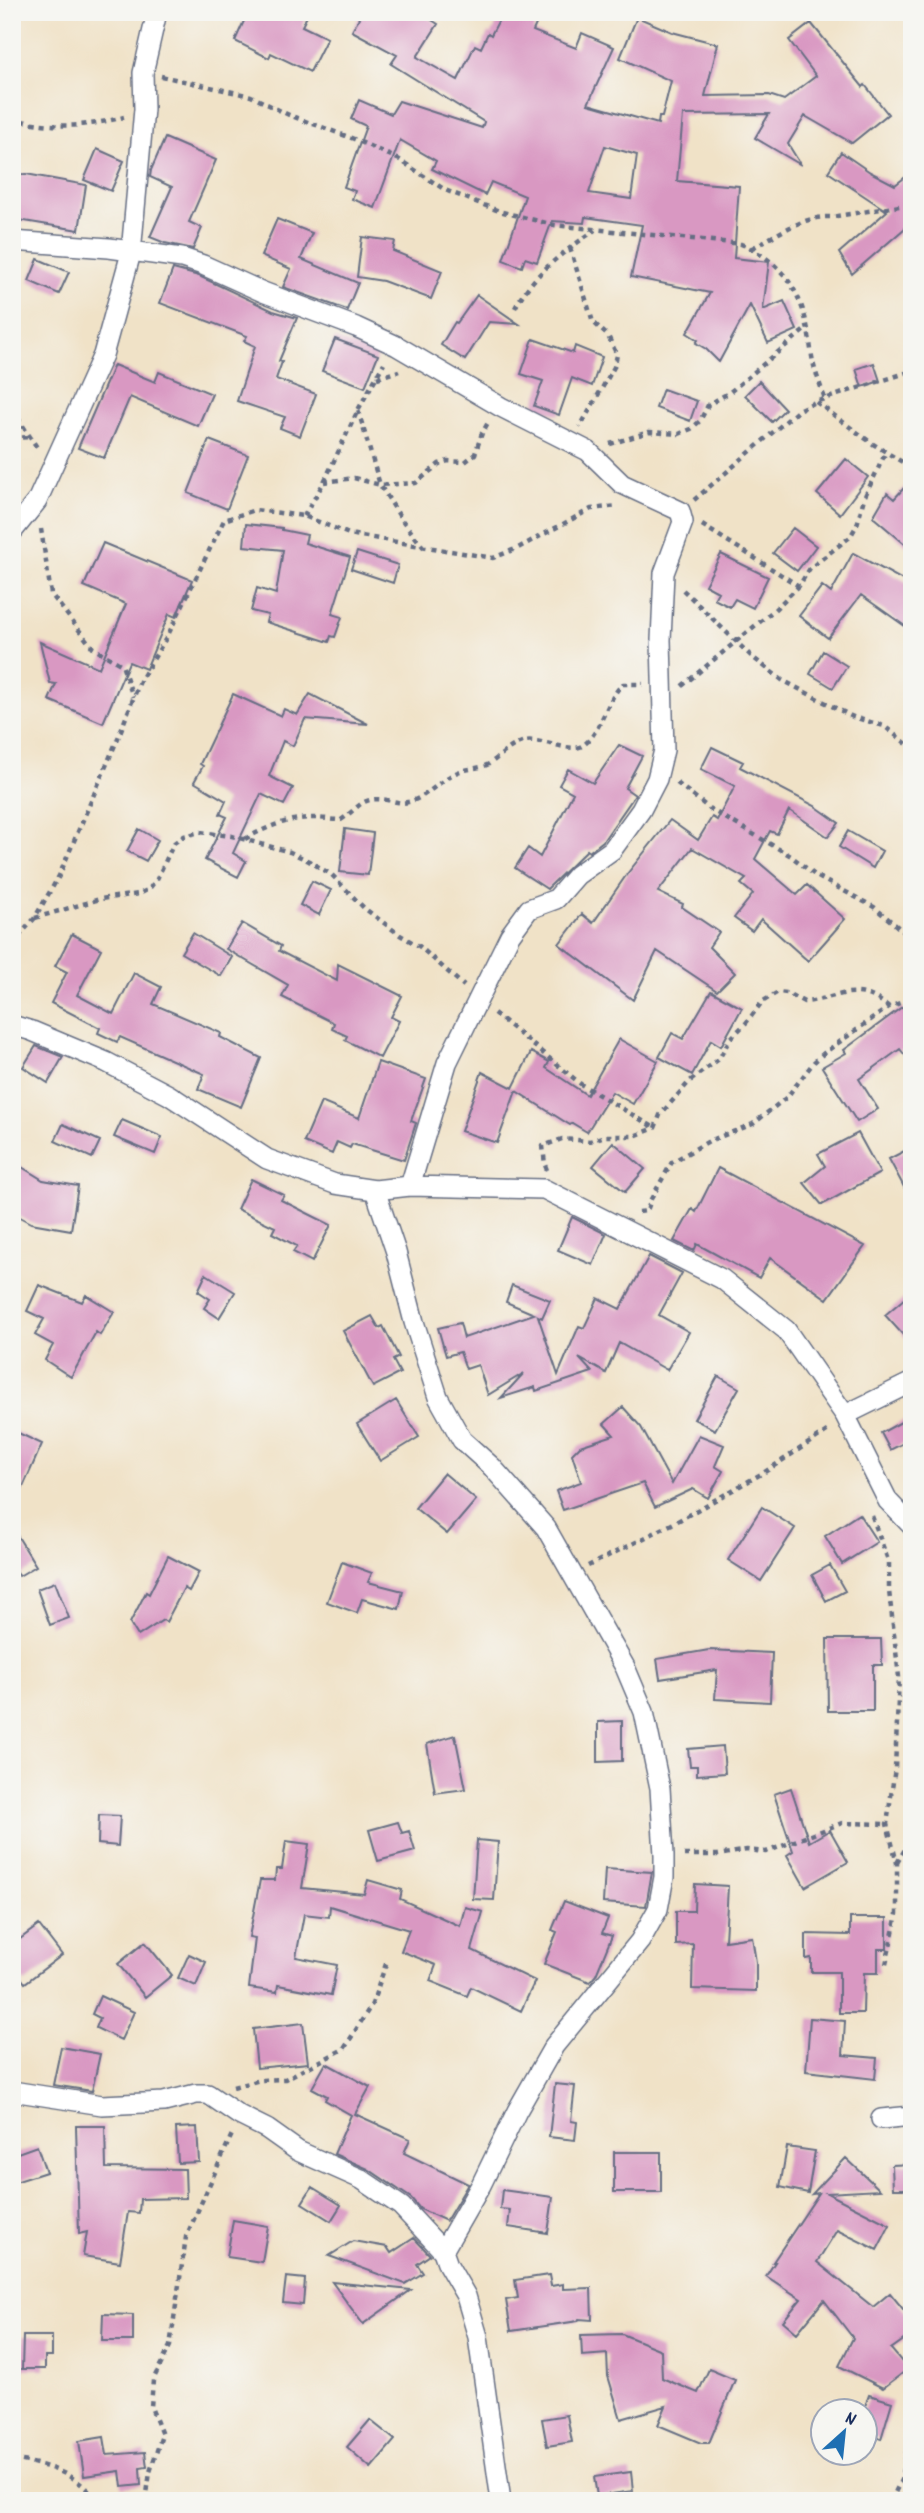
<svg xmlns="http://www.w3.org/2000/svg" width="924" height="2513" viewBox="0 0 924 2513" font-family="Dekko,sans-serif">
  <style>
    .building { fill: #d998c2; fill-rule: evenodd }
    .lines { fill: none; stroke-linecap: round; stroke-linejoin: round }
    .street-casing { stroke: #666e83; stroke-width: 22 }
    .path { stroke: #666e83; stroke-width: 4.5; stroke-dasharray: 5 5; stroke-linecap: butt }
    .street { stroke: #fff; stroke-width: 19 }
  </style>
  <rect width="100%" height="100%" fill="#f6f6f2"/>
  <filter id="ink" filterUnits="userSpaceOnUse"><feTurbulence type="fractalNoise" baseFrequency=".0143" numOctaves="2"/><feDisplacementMap in="SourceGraphic" scale="14" xChannelSelector="R" yChannelSelector="G"/><feConvolveMatrix kernelMatrix="1 2 1 2 8 2 1 2 1" color-interpolation-filters="sRGB"/></filter>
  <filter id="wash" filterUnits="userSpaceOnUse"><feTurbulence type="fractalNoise" baseFrequency=".00686" numOctaves="4" result="noise"/><feDisplacementMap in="SourceGraphic" scale="28" xChannelSelector="R" yChannelSelector="G"/><feGaussianBlur stdDeviation="1.57" result="paint"/><feColorMatrix in="noise" values="0 0 0 0 0 0 0 0 0 0 0 0 0 0 0 0 0 1.4 0 .05"/><feComposite in="paint" operator="in"/></filter>
  <g filter="url(#wash)">
    <rect width="100%" height="100%" fill="#f0e2c7"/>
    <g id="blocks">
      <path class="building" d="M248,12H309L302,26L327,38L310,72L271,53L269,58L235,41Z
        M362,12H419L438,24L417,57L458,80L475,45L481,48L488,33L491,35L503,12H520L537,22L533,31L576,48L582,33L614,47L588,104L658,124L659,117H662L671,81L620,58L637,17L672,32L718,44L705,96L769,95L784,100L816,76L789,40L811,23L863,87L865,85L888,114L852,143L805,116L788,144L801,165L755,138L769,114L683,115L677,181L739,186L734,258L769,262L763,310L784,301L797,330L768,343L750,305L719,362L706,349L696,343L698,340L687,333L710,293L631,277L642,225L585,217L584,223L552,221L537,262L525,258L522,267L503,260L525,196L491,182L485,195L432,169L436,161L400,140L375,208L352,199L355,191L344,187L366,126L351,119L359,100L391,114L399,101L482,128L484,122L391,64L397,55L352,31ZM605,146L637,155L631,199L589,193Z
        M165,138L216,160L189,222L202,228L193,249L165,243L150,237L172,187L150,177L151,170Z
        M97,149L124,161L111,191L84,180Z
        M841,152L870,172L895,185L912,172V222L852,274L839,253L887,211L828,172Z
        M26,174L86,185L79,230L12,219V175Z
        M277,219L312,233L301,259L358,283L347,310L283,287L291,269L261,256Z
        M362,237L395,241L393,251L442,271L431,299L383,281L357,277Z
        M38,259L69,272L59,294L29,281Z
        M173,269L199,276L273,311L297,318L279,361L282,362L276,379L316,394L300,436L280,428L285,417L237,401L255,346L244,341L247,336L160,303Z
        M477,295L519,324L489,322L465,360L441,345L455,322L457,323Z
        M335,339L378,355L365,387L322,371Z
        M533,339L573,353L575,346L602,357L592,386L572,378L559,415L534,406L543,381L521,374Z
        M874,363L880,381L862,387L856,369Z
        M114,365L155,382L159,372L212,394L198,426L130,397L104,458L78,448Z
        M759,381L785,409L772,422L745,395Z
        M663,389L697,401L690,421L656,408Z
        M209,440L248,455L227,509L188,493Z
        M846,459L868,477L840,514L817,494Z
        M912,479V550L873,517L887,493L894,499Z
        M246,524L282,528V530L307,535L305,543L350,557L332,614L342,617L335,637L331,636L329,642L266,622L268,615L251,611L257,588L276,594L283,550L244,546Z
        M793,528L816,546L797,571L773,553Z
        M103,543L192,580L176,617L169,614L146,669L129,662L103,723L49,700L56,684L50,683L40,642L99,668L126,604L84,586Z
        M357,552L398,565L393,583L351,569Z
        M853,553L912,585V631L861,595L828,638L799,616L822,586L831,593Z
        M721,554L768,577L753,608L735,599L730,607L714,599L718,592L705,585Z
        M823,651L847,666L833,688L810,674Z
        M233,694L281,716L284,709L297,715L310,694L368,724L305,719L293,746L283,741L269,776L293,788L284,805L261,794L233,853L246,861L238,877L205,860L227,817L220,814L226,801L194,782L203,766L200,764Z
        M619,745L642,756L625,788L635,795L603,841L589,852L587,850L547,889L515,868L528,848L540,857L573,793L559,785L568,769L593,783Z
        M712,747L743,762L740,767L815,806L839,823L828,837L789,810L777,834L770,831L755,859L797,895L807,885L845,919L808,961L761,919L752,931L734,918L753,894L741,884L746,879L692,848L658,892L683,904L682,907L719,932L709,947L735,973L717,991L657,951L633,1000L559,944L582,914L593,923L627,874L670,820L698,840L712,817L717,820L735,786L701,769Z
        M139,829L158,840L146,861L127,851Z
        M345,829L373,833L368,875L340,872Z
        M848,831L882,851L873,868L839,847Z
        M312,881L331,890L319,915L300,905Z
        M242,923L281,946L279,951L337,981L338,964L402,996L391,1017L399,1021L380,1058L345,1040L347,1036L332,1029L334,1023L282,997L288,985L226,949Z
        M193,933L232,957L221,976L181,953Z
        M72,934L101,949L77,995L113,1014L134,973L161,987L153,1004L221,1033L220,1037L261,1058L241,1107L198,1089L204,1074L120,1037L117,1042L98,1033L100,1028L51,1003L67,972L55,966Z
        M711,991L742,1008L721,1046L711,1040L692,1075L659,1057L672,1033L683,1039Z
        M902,1007L912,1021V1064L900,1049L859,1079L878,1109L857,1122L822,1067L846,1053L844,1050Z
        M619,1039L658,1061L633,1104L612,1092L587,1132L572,1123L570,1125L516,1091L497,1143L461,1131L482,1072L513,1088L531,1052L549,1062L546,1068L587,1095Z
        M36,1046L63,1057L48,1083L23,1067Z
        M378,1062L426,1079L411,1121L416,1123L404,1160L352,1144L350,1148L337,1142L332,1154L304,1142L321,1102L359,1118Z
        M122,1120L162,1137L155,1154L114,1137Z
        M63,1124L100,1141L92,1158L55,1141Z
        M858,1133L880,1173L822,1205L804,1183L825,1166L818,1154Z
        M613,1142L645,1169L625,1192L593,1166Z
        M912,1147V1202L889,1159Z
        M12,1161L43,1180L78,1186L71,1230L31,1223L12,1213Z
        M718,1168L865,1246L827,1299L770,1258L759,1278L697,1244L694,1251L674,1241L692,1209L696,1212Z
        M251,1179L284,1195L281,1200L331,1225L312,1262L293,1252L297,1246L272,1233L275,1227L237,1209Z
        M572,1217L606,1234L593,1265L558,1250Z
        M649,1256L682,1273L659,1315L689,1332L667,1370L619,1343L606,1373L579,1358L592,1372L536,1391L535,1387L501,1398L524,1373L488,1395L478,1365L466,1369L460,1352L446,1356L438,1328L460,1323L464,1338L534,1314L506,1302L512,1285L550,1300L542,1318L538,1316L558,1375L579,1326L584,1328L598,1298L620,1309Z
        M206,1274L235,1292L219,1318L204,1308L210,1299L198,1291Z
        M39,1285L82,1302L86,1295L114,1312L100,1335L96,1332L71,1377L45,1360L53,1345L35,1335L44,1319L27,1311Z
        M912,1292V1345L885,1315Z
        M372,1316L379,1328L383,1326L399,1357L393,1360L400,1373L373,1387L343,1331Z
        M718,1376L739,1388L715,1430L694,1419Z
        M396,1400L419,1437L380,1461L357,1424Z
        M623,1407L641,1427L672,1484L699,1435L724,1445L715,1466L723,1471L708,1498L693,1489L655,1507L643,1483L563,1510L556,1491L581,1482L572,1454L580,1446L614,1435L604,1424Z
        M912,1416V1439L890,1450L881,1433Z
        M12,1430L42,1444L12,1512Z
        M444,1473L476,1500L447,1534L415,1508Z
        M762,1507L795,1528L761,1581L728,1560Z
        M859,1514L877,1542L842,1564L825,1536Z
        M12,1527L36,1566L19,1576L12,1565Z
        M168,1556L199,1572L189,1591L184,1588L166,1622L163,1620L138,1636L130,1623L146,1592L149,1594Z
        M342,1562L372,1573L368,1582L403,1591L399,1609L362,1599L357,1613L327,1602Z
        M830,1565L845,1591L826,1601L812,1575Z
        M55,1582L69,1618L50,1625L37,1589Z
        M827,1639H881L882,1665H873V1711H828Z
        M709,1650L772,1653L770,1702L715,1699L717,1670L660,1679L657,1659Z
        M622,1721V1761L598,1762V1722Z
        M455,1735L466,1789L435,1793L427,1744Z
        M723,1746L725,1773L697,1775V1766H690L688,1749Z
        M791,1788L809,1842L830,1830L848,1862L805,1887L787,1855L793,1851L774,1794Z
        M99,1815L120,1816L118,1846L98,1844Z
        M398,1822L402,1833L409,1831L415,1851L378,1861L369,1830Z
        M477,1840L498,1842L494,1900L473,1899Z
        M286,1841L309,1844L302,1888L364,1894L368,1880L402,1890L400,1899L460,1926L465,1907L483,1912L472,1950L535,1981L521,2011L471,1987L467,1996L430,1981L436,1965L401,1951L409,1930L330,1906L329,1917L304,1914L296,1957L337,1965L331,1995L278,1985L277,1992L249,1988L255,1938L249,1937L260,1880H275L276,1869H282Z
        M605,1869L652,1872L646,1906L603,1903Z
        M695,1884L728,1886L725,1941L752,1937L756,1962V1991L692,1989L693,1944L676,1945V1911H694Z
        M564,1901L608,1918L602,1933L612,1936L596,1975L590,1982L544,1964L557,1932L552,1930Z
        M850,1918H887V1949H878V1973H864L863,2013H839V1972H811V1958L806,1959V1934L850,1935Z
        M39,1925L62,1955L25,1983L12,1966V1945Z
        M145,1942L172,1975L145,1997L118,1964Z
        M189,1954L206,1962L196,1986L178,1978Z
        M100,1996L134,2012L121,2040L96,2028L100,2018L92,2014Z
        M810,2018L845,2021L843,2055L877,2058L875,2079L806,2071Z
        M303,2023L308,2063L257,2068L253,2029Z
        M61,2047L100,2054L92,2091L53,2085Z
        M326,2063L370,2087L355,2114L410,2139L404,2153L468,2184L446,2221L420,2209L411,2198L368,2169L334,2154L351,2115L325,2100L327,2096L312,2088Z
        M555,2084L575,2086L571,2121L577,2122L575,2140L549,2137Z
        M76,2126H105L106,2168L185,2169L186,2198L140,2199L139,2213L128,2212L120,2262L83,2256L87,2232L79,2234Z
        M197,2127L199,2162L178,2163L176,2128Z
        M37,2146L46,2172L12,2183V2155Z
        M787,2147L815,2151L808,2193L780,2187Z
        M614,2152H661V2192H614Z
        M846,2158L880,2190L827,2193L890,2225L877,2250L837,2230L817,2262L873,2307L890,2293L912,2320V2334L891,2349L908,2369L883,2388L839,2366L853,2338L824,2300L797,2333L783,2321L801,2299L766,2276L775,2262H773L819,2193L812,2194Z
        M912,2164V2189H893L892,2165Z
        M312,2187L341,2205L331,2221L302,2203Z
        M502,2190L553,2197L548,2233L508,2227L510,2210L500,2209Z
        M233,2220L268,2226L262,2262L227,2257Z
        M414,2238L430,2255L417,2264L423,2273L405,2284L329,2256L353,2241L387,2247L391,2253Z
        M549,2275L551,2286L563,2284V2289L591,2288L592,2320L579,2319L578,2321L511,2331L506,2300L518,2298L515,2280Z
        M286,2277L305,2279L303,2305L283,2303Z
        M332,2282L411,2290L363,2324Z
        M103,2314L133,2315V2341H102Z
        M622,2334L661,2350L662,2378L698,2393L709,2369L735,2380L709,2443H701L658,2425L666,2406L621,2419L608,2376L607,2354L582,2356L581,2335Z
        M23,2336H52V2356H45V2369H22Z
        M869,2395L892,2402L881,2439L864,2433V2409Z
        M567,2415L572,2442L547,2446L542,2419Z
        M370,2420L395,2440L371,2468L347,2447Z
        M104,2437L107,2455L145,2452L147,2467L140,2468L141,2485L122,2487L120,2471L84,2476L79,2441Z
        M631,2472L633,2491L597,2496L594,2477Z"/>
    </g>
  </g>
  <g filter="url(#ink)">
    <use href="#blocks" fill-opacity="0" stroke="#666e83" stroke-width="2"/>
    <g class="lines">
      <defs>
        <path id="street" d="M12,241L109,248L182,258L203,265L263,292L356,327L397,346L501,407L588,451L622,484L680,511L683,522L664,573L661,640L664,750L657,779L641,810L612,850L577,875L556,899L529,909L510,935L447,1063L410,1186
          M12,532L37,501L103,355L131,253L144,109L143,73L157,12
          M12,1025L32,1031L106,1062L169,1095L267,1159L335,1184L375,1190L410,1186L544,1189L722,1279L786,1330L845,1415L888,1501L912,1526
          M375,1190L396,1252L414,1322L438,1397L462,1440L492,1467L546,1528L625,1667L644,1712L660,1788L664,1855V1877L658,1909L640,1941L554,2046L517,2111L481,2185L443,2251L448,2265L466,2296L478,2337L501,2501
          M845,1415L912,1382
          M12,2091L102,2105L164,2102L196,2094H208L239,2115L267,2129L298,2151L361,2179L401,2206L443,2251
          M881,2119L912,2116"/>
      </defs>
      <use href="#street" class="street-casing"/>
      <path class="path" d="M161,76L251,96L289,115L354,139L400,160L445,190L499,211L554,225L741,244C780,261 800,288 808,330C810,340 811,352 813,362C816,374 821,387 825,399
        M12,119C55,128 81,128 124,117
        M570,248L593,322L608,336L617,355L614,367L580,427
        M752,248C777,235 802,216 831,217L912,204
        M515,308C533,273 564,252 595,230
        M377,378L399,371
        M816,402L873,444L912,468
        M12,409L38,449
        M358,410L380,485L402,520L424,548
        M12,438L31,437
        M610,444L649,432L679,434L691,429L700,421L708,405L730,392L807,328
        M324,482L354,478L380,485L416,483L439,464L448,461L465,462L475,454L482,433L489,421
        M694,500L800,409L815,402L912,371
        M304,516L324,482L358,410L384,363
        M702,525L799,586
        M41,529L51,594L93,648L122,665L133,697
        M683,590L751,656L782,680L853,717L884,726L912,748
        M682,686L773,611L799,586L810,568L850,537L857,525L864,498L886,452
        M677,783L710,809L791,856L816,876L874,907L904,932L912,936
        M245,839C267,827 288,818 313,818C323,818 332,820 341,820C360,807 361,796 387,800C395,801 400,804 408,802C427,798 440,779 458,772C468,768 479,769 489,764C501,756 510,745 525,741C540,738 571,753 582,746C601,734 606,699 623,684H643
        M35,918L100,899L139,894L149,889L157,879L174,843L184,836L200,832L232,836L290,852L309,861L332,875L364,908L400,935L419,946L464,986
        M12,944L34,919L59,876L118,738L140,681L168,635L224,520L255,510L304,516L349,534L493,558L518,548L591,509L618,506
        M494,1013L582,1085L655,1128
        M547,1170L545,1165L543,1146L562,1139L590,1141L605,1136H634L655,1128L660,1115L690,1081L719,1059L730,1039L746,1023L762,1002L778,992L787,993L804,1002C839,999 855,980 889,1007
        M639,1212L647,1211L651,1199L672,1162L709,1141L753,1124L787,1097L814,1062L824,1053L889,1007L900,1003L912,1009
        M872,1516L889,1563V1591L899,1677L895,1768L887,1824L897,1863V1914L885,1969
        M588,1566L674,1523L763,1473L830,1429
        M684,1855H718L747,1850L766,1852L842,1823L887,1824
        M897,1863L912,1837
        M233,2087L261,2080L285,2079L344,2049L372,2004L387,1961
        M12,2459C46,2465 76,2472 97,2501
        M146,2501L150,2472L162,2435L151,2407L153,2380L170,2346L186,2237L233,2132
        M891,2501L901,2480L911,2426L912,2404"/>
      <use href="#street" class="street"/>
    </g>
  </g>
  <rect width="924" height="2513" fill="none" stroke="#f6f6f2" stroke-width="42"/>
  <g transform="translate(844 2432) rotate(27)"><circle r="33" fill="#f6f6f2" stroke="#9ea6b7" stroke-width="2"/>
  <path d="M0-5L12 26L0 18L-12 26Z" fill="#1f6fb2"/>
  <text y="-10" font-size="19" font-weight="bold" text-anchor="middle" fill="#1b2f5e">N</text>
  </g>
</svg>
